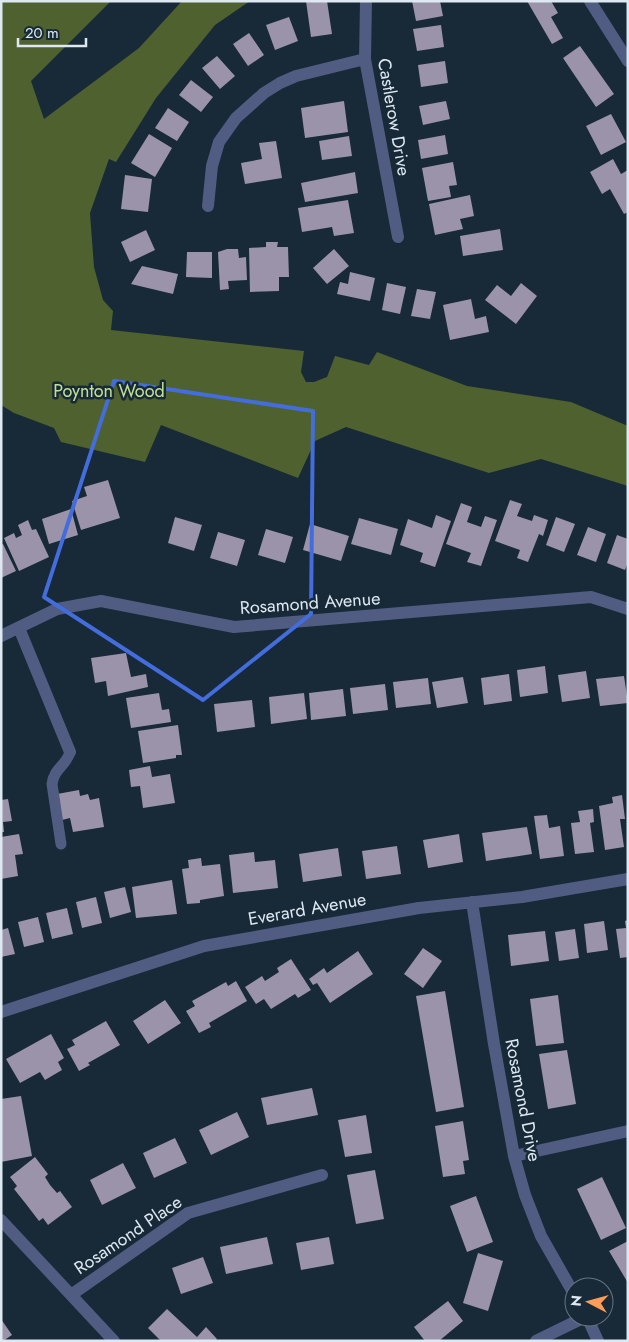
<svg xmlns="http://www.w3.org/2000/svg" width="629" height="1342" viewBox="0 0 629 1342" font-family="Jost,sans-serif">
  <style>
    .forest { fill: #4f612f }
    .building { fill: #9b93aa }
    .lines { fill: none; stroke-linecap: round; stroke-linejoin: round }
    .service { stroke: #505c81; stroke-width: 11 }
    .minor { stroke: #505c81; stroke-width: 12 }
    .marked { fill: none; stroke: #436ddd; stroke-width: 4; stroke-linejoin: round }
    .labels { text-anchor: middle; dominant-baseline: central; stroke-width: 5; stroke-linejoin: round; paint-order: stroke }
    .street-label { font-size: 18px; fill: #dde8f1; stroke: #182937 }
    .park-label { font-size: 18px; fill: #c2e193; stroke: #182937 }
  </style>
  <rect width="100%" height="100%" fill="#182937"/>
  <path class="forest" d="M1,1H111L31,81L44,119L139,48L182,1H250L215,25L156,98L116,162L109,159L90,213L94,267L103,300L113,311L111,330L304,351L301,372L306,382H314L327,377L335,356L369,365L377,352L467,386L571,402L628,426V486L541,459L489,473L346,427L315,441L298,478L161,425L145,462L61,442L54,428L14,413L1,405Z"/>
  <path class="building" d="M306,1H327L332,34L311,37Z
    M412,1H440L443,16L416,21Z
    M527,1H551L558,13L551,17L563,38L552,44Z
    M289,17L298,41L275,50L266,25Z
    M441,25L444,47L417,51L413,29Z
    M249,33L264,55L248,66L233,44Z
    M580,46L614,94L596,107L563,58Z
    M217,56L235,76L220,89L202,68Z
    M445,61L448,83L421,87L418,65Z
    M191,80L213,97L201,112L179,95Z
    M344,101L348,132L305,138L301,108Z
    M446,101L450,119L423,125L419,106Z
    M168,108L189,122L177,141L155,128Z
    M611,114L626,142L601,155L586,126Z
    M149,134L172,148L155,177L131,163Z
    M445,135L448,154L421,159L418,140Z
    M349,136L352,156L322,160L319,141Z
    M276,141L282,178L245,184L241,163L262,159L259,143Z
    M613,159L621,174L628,170V212L624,214L610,189L602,194L590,172Z
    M453,162L457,185L449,186L451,197L428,201L422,168Z
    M355,172L358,193L305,202L301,183Z
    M125,175L152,179L148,212L121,209Z
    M470,195L474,216L460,219L463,229L435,235L429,204Z
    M348,200L354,233L334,236L332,227L302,232L298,208Z
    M500,229L503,250L463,256L460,236Z
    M146,230L155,250L130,262L121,242Z
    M266,242H278L277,247H288L289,277H279V291L250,292L249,248L266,247Z
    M227,249H238L239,258L246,257L247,280L228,281L229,289L220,290L218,252Z
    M334,249L349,266L327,284L313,268Z
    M187,252H212V278L186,277Z
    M142,266L178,274L173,294L131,284Z
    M350,272L375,278L370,301L337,294L340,282L348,284Z
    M387,283L406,287L400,314L382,310Z
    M521,283L537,296L516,324L485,300L497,285L511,296Z
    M417,289L436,292L430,319L411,316Z
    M471,299L475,319L486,316L489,332L450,340L443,305Z
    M108,480L120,518L81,530L72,501L87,496L84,487Z
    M510,500L522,504L517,516L532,521L534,515L548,520L543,536L539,534L528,562L517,558L520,550L495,541Z
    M461,503L472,507L467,522L481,527L485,516L497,520L481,566L467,562L471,553L446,544Z
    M71,509L78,535L49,544L42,519Z
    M436,515L451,521L435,567L420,562L423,553L400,545L408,519L432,528Z
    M175,517L202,525L194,551L168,543Z
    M556,517L575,524L564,552L546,545Z
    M359,518L398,529L391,555L351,544Z
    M28,520L32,530L36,529L49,557L19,571L4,538L14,533L16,538L22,535L18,525Z
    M310,524L349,536L341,561L303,550Z
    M588,527L606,534L596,562L577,555Z
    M266,529L293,537L285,563L258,555Z
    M218,532L245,540L237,566L210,558Z
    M617,535L628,539V562L625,570L607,563Z
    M3,544L16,571L1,578V545Z
    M126,653L131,677L146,674L148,687L108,696L106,681L95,683L91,658Z
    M545,666L548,693L520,697L517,670Z
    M586,671L590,698L562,702L558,675Z
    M509,674L512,701L484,705L481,678Z
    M624,676L628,703L600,706L596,679Z
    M463,677L468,703L437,708L432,682Z
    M428,678L431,704L396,708L393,682Z
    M385,684L388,710L353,714L350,688Z
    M343,689L346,716L311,720L309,693Z
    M159,693L162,710L169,709L171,722L131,728L126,698Z
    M304,693L307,719L271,724L269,697Z
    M252,700L255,727L217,732L214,704Z
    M178,725L182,755H176V758L143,763L138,731Z
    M150,766L152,777L170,774L175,803L143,808L140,786L131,787L129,770Z
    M79,790L80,796L88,794L90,800L99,798L104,827L73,832L70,818L62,820L57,794Z
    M622,795L625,819H620L624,847L605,850L599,806L613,803L612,797Z
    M8,799L12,821L3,822L4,832H1V800Z
    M593,809L594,822L590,823L594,852L575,854L571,823L580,822L578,811Z
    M547,815L549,828L560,826L564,856L540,859L534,816Z
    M527,827L532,854L486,861L482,833Z
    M19,834L23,854L15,855L18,876L1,879V837Z
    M459,834L463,862L428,868L423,840Z
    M397,846L401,874L366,879L362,851Z
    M338,848L342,876L303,882L299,854Z
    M254,852L255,862L275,860L278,888L233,893L229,855Z
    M201,858L202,866L220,864L224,896L200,900V903L187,904L182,869L189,868L188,860Z
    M172,880L177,914L136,918L132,887Z
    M125,887L131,912L110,918L104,892Z
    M96,897L102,923L82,928L76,902Z
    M67,908L73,934L52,939L46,913Z
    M38,917L44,942L24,947L18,922Z
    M628,920V957L620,958L616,929L626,928L625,921Z
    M604,921L608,950L587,953L584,924Z
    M8,928L15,954L1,957V930Z
    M575,929L579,958L559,961L555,932Z
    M545,931L549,961L511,966L508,935Z
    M423,948L442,961L423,988L404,974Z
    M358,951L373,974L330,1003L317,983L313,985L309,979L324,968L327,973Z
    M291,959L311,990L298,998L295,994L271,1009L264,999L256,1004L245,987L262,976L265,981L279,972L277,968Z
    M236,981L247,1001L209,1023L211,1027L199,1033L186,1011L195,1006L192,1001L226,982L228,986Z
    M445,991L464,1107L436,1112L416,996Z
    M558,995L564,1043L536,1046L530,999Z
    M165,1000L181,1023L148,1044L133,1021Z
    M106,1021L120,1045L88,1063L90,1065L79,1071L67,1049L75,1045L72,1040Z
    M51,1034L64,1058L58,1062L62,1070L45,1080L40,1072L20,1083L6,1059Z
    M567,1050L576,1104L548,1109L539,1054Z
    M312,1088L318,1115L267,1125L261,1098Z
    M21,1096L32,1156L1,1162V1099Z
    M237,1112L249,1137L211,1155L199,1130Z
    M366,1115L372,1153L345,1157L338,1120Z
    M463,1121L469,1160L463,1161L465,1174L443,1177L435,1126Z
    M175,1138L187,1163L154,1178L143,1153Z
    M35,1157L48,1174L45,1177L50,1185L57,1193L60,1191L72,1207L48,1225L43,1218L39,1221L26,1204L14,1189L17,1186L10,1177Z
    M123,1163L136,1188L102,1205L90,1180Z
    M375,1170L384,1219L356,1224L347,1175Z
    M602,1177L626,1228L601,1240L577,1189Z
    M476,1196L493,1242L467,1252L450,1206Z
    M267,1237L273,1264L226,1274L220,1247Z
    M329,1237L334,1264L301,1270L296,1243Z
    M628,1241V1283L609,1251Z
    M478,1253L503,1261L488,1311L463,1303Z
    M203,1257L213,1283L181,1294L172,1268Z
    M448,1301L463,1321L439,1341H425L414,1327Z
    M167,1309L197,1337L206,1327L217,1339L215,1341H161L148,1328Z
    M1,1319L12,1335L3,1341H1Z"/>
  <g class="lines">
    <path class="service" d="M61,844L52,784C54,768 67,765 70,752"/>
    <path class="minor" d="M366,1L365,59L398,237
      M590,1L628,61
      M208,206L212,166L219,142L236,118L264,93L280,83L296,76L365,59
      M19,628L70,752
      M1,636L57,609L101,601L234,627L591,597L628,609
      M472,902L494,1044L514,1156L525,1195L541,1236L574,1294
      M1,1012L204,946L419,908L522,897L628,879
      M514,1156L628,1131
      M1,1220L114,1341
      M71,1295L188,1213L322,1175
      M587,1317L598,1341
      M536,1341L585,1317"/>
  </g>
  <path class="marked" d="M114,381L313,411L311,614L203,700L44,597Z"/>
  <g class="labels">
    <g class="street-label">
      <text transform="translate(394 117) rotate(80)">Castlerow Drive</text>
      <text transform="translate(310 603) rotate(-4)">Rosamond Avenue</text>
      <text transform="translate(307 909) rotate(-10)">Everard Avenue</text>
      <text transform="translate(523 1100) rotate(79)">Rosamond Drive</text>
      <text transform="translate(128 1235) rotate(-34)">Rosamond Place</text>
    </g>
    <g class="park-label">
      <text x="109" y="391">Poynton Wood</text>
    </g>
  </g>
  <rect width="629" height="1342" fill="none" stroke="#dde8f1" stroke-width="5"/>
  <g transform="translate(589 1302) rotate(276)"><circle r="24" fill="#182937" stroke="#677581"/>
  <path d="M0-4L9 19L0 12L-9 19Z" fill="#fd9c56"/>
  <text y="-8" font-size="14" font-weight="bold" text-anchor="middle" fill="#dde8f1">N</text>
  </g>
  <path d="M18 38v8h68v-8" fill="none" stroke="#dde8f1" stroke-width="2.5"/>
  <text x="25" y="38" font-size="15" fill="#dde8f1" stroke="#182937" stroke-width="4" paint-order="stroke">20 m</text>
</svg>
